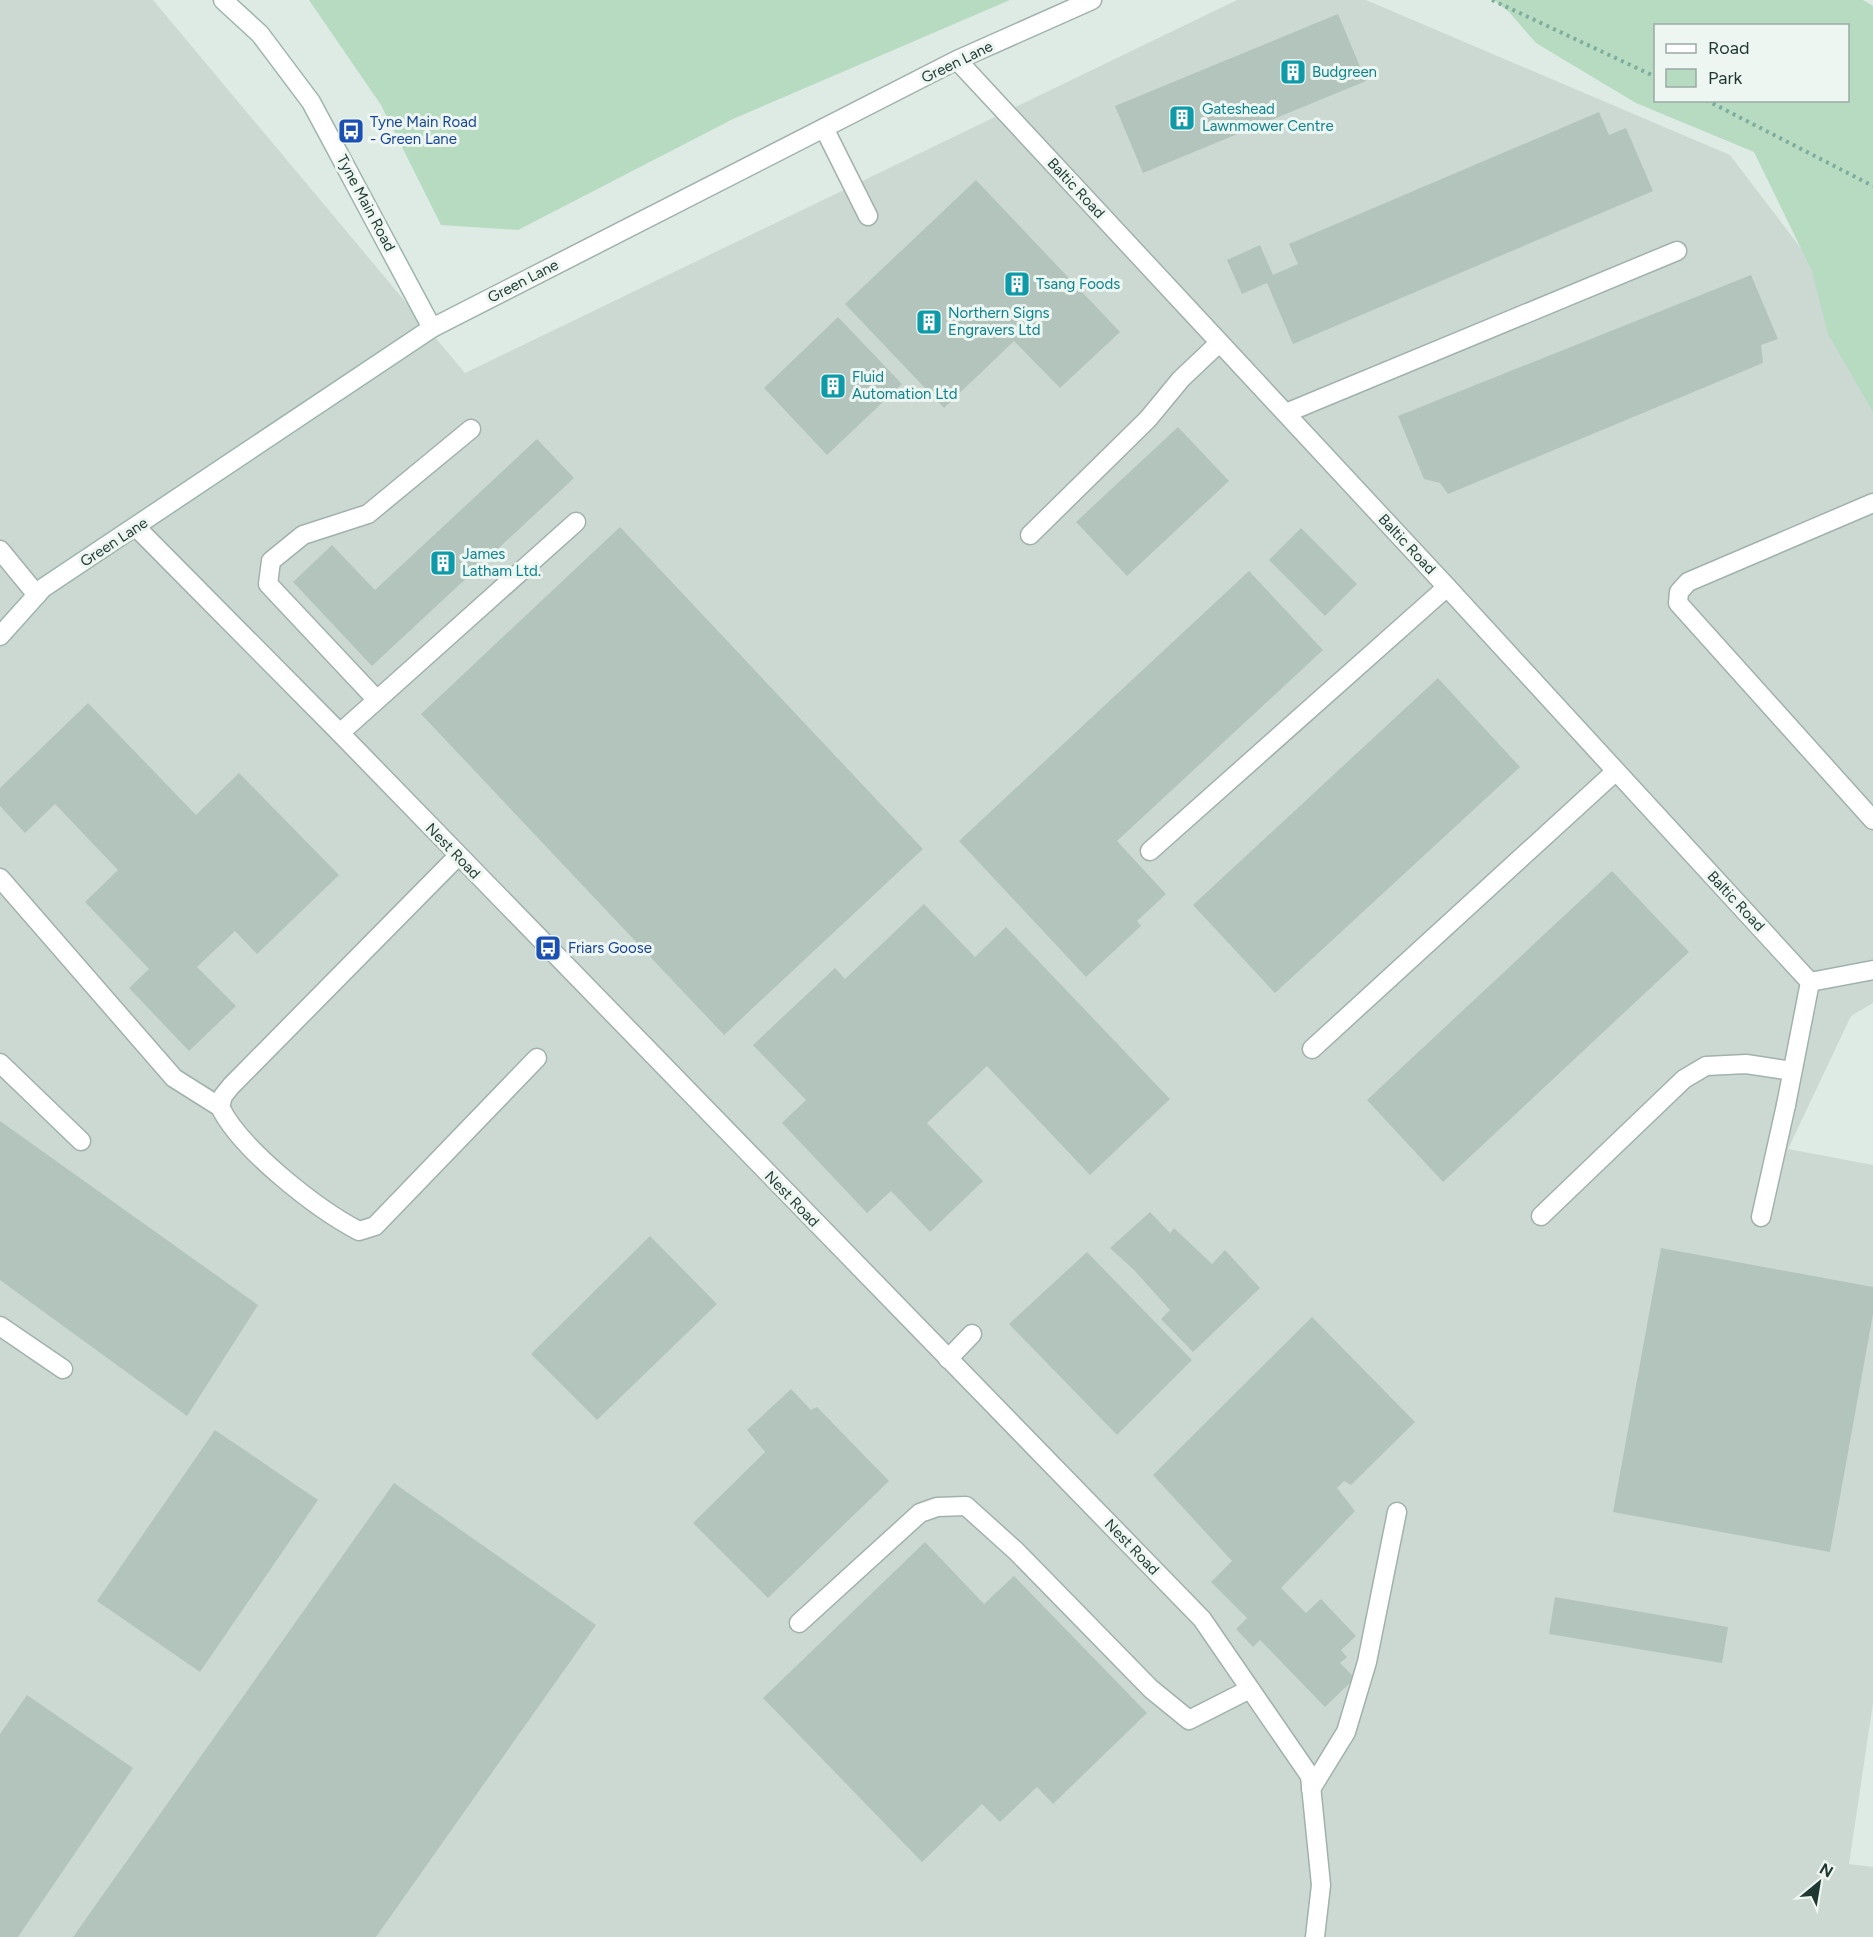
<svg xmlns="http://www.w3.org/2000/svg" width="1873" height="1937" viewBox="0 0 1873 1937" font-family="Figtree,sans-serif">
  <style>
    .built { fill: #ccd9d3 }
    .green { fill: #b6dbc0; fill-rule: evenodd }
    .building { fill: #b3c4bd }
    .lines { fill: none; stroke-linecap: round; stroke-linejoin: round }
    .lane-casing { stroke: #a1b1ab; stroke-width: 21 }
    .street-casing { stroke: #a1b1ab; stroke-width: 21 }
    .secondary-casing { stroke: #9db5ac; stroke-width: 21 }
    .path { stroke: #7ead9e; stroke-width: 4; stroke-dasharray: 3 4.5; stroke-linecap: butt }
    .lane { stroke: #fff; stroke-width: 18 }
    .street { stroke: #fff; stroke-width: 18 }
    .secondary { stroke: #fff; stroke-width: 18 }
    .labels { text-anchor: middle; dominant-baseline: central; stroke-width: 6; stroke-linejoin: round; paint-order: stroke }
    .street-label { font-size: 15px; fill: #1f3932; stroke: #eef6f2 }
    .culture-label { font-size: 15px; fill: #0d838f; stroke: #eef6f2; text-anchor: start }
    .transit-label { font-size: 15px; fill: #164399; stroke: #eef6f2; text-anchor: start }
  </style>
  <rect width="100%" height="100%" fill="#deeae4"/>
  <path class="built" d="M0,0H153L465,373L1237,0H1366L1730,155L1873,343V1003L1851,1016L1788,1149L1873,1165V1703L1849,1864L1873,1867V1937H0Z"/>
  <path class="green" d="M309,0H1010L733,119L518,230L441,225L381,105Z
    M1494,0H1863L1873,6V412L1828,334L1812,271L1754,152L1636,103L1536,43L1509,12ZM1656,26H1848V100H1656Z"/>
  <path class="building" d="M1338,14L1366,81L1143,173L1115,106Z
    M1599,112L1609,135L1626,128L1653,191L1293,344L1267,283L1242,294L1227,260L1260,245L1273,275L1298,264L1289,244Z
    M976,180L1120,332L1060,388L1014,341L944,408L845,304Z
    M1751,275L1778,339L1761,345L1763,363L1448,494L1440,483L1424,479L1398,416Z
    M838,317L902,384L827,455L764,388Z
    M1178,427L1229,481L1127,576L1076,522Z
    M537,439L574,478L372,666L293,582L332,545L375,590Z
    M620,527L923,849L724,1035L421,714Z
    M1301,528L1357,584L1325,616L1269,560Z
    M1249,571L1323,650L1117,841L1166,894L1137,921L1141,926L1086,977L959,841Z
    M1438,678L1520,767L1275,993L1193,905Z
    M88,703L196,815L239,773L339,875L257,954L235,931L197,967L236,1006L189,1051L129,988L149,969L85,902L118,870L55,804L25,833L0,806V788Z
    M1612,871L1689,952L1443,1182L1367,1100Z
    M924,904L975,957L1006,927L1170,1099L1090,1175L987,1066L927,1123L983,1181L930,1232L891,1191L867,1213L782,1123L806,1100L753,1045L835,968L845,979Z
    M0,1121L258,1305L187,1416L0,1280Z
    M1150,1212L1170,1233L1174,1228L1212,1264L1225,1250L1260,1288L1193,1352L1161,1319L1170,1310L1134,1270L1110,1248Z
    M650,1236L717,1304L597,1420L531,1354Z
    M1661,1248L1873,1287V1314L1830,1552L1613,1512Z
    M1087,1252L1192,1360L1117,1435L1009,1324Z
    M1312,1317L1415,1422L1351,1485L1344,1481L1337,1488L1355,1511L1281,1588L1306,1613L1321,1599L1356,1636L1341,1650L1347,1657L1340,1663L1355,1678L1325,1707L1260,1640L1253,1647L1236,1629L1247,1618L1211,1582L1232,1561L1153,1475Z
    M791,1389L811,1410L817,1407L889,1481L768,1598L693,1523L765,1452L747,1430Z
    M215,1430L318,1500L200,1672L97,1601Z
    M394,1483L596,1625L376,1937H73Z
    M925,1542L984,1604L1014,1576L1147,1713L1053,1804L1037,1787L1000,1822L982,1804L922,1862L763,1698Z
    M1555,1597L1728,1627L1722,1663L1549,1634Z
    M27,1695L133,1768L18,1937H0V1734Z"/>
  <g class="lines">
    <defs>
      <path id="lane" d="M824,128L868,216
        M1286,413L1677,251
        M1030,535L1148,419L1181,379L1219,343
        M0,550L37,595
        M377,700L268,584L271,561L303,535L368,514L471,429
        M340,733L576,522
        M1150,851L1447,587
        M458,856L231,1086L223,1096L220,1107C241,1150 317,1209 359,1231L375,1226L537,1058
        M0,878L174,1078L220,1107
        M1312,1049L1616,771
        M0,1063L81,1141
        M1541,1216L1684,1079L1706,1066L1746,1064L1792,1071
        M1761,1217L1786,1105
        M0,1326L63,1369
        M948,1359L972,1334
        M799,1623L920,1513L937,1507L966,1506L1016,1551L1151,1689L1189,1720L1250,1689
        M1311,1789L1346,1732L1367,1662L1397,1512"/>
      <path id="street" d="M957,60L1447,587L1810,982L1873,970
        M432,328L957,60L1092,0
        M1873,503L1688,582L1679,592L1678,603L1873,820
        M136,527L340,733L1202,1619L1310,1776L1321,1885L1315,1937
        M1786,1105L1810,982"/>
      <path id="secondary" d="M0,636L43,588L432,328L311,102L260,34L223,0"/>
    </defs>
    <use href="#lane" class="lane-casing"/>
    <use href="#street" class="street-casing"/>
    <use href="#secondary" class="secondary-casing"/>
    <path class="path" d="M1492,0L1656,77
      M1706,100L1873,186"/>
    <use href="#lane" class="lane"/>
    <use href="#street" class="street"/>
    <use href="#secondary" class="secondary"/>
  </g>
  <defs>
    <symbol id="building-square" viewBox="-11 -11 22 22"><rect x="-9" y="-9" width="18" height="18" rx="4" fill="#0f9aa8" stroke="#eef6f2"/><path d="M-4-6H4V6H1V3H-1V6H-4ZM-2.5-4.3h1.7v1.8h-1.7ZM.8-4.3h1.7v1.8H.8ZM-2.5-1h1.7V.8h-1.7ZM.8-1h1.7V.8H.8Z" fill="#fff"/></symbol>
    <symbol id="bus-square" viewBox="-11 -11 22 22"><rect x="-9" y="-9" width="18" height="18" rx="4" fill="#1a4fb4" stroke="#eef6f2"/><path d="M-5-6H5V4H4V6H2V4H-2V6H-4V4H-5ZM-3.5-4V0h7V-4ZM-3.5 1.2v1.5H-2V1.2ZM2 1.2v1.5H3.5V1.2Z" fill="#fff"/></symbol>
  </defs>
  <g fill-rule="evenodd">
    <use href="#building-square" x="1278" y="57" width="30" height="30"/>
    <use href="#building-square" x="1167" y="103" width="30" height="30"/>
    <use href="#bus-square" x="336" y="116" width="30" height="30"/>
    <use href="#building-square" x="1002" y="269" width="30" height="30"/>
    <use href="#building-square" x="914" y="307" width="30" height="30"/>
    <use href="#building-square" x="818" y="371" width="30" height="30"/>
    <use href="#building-square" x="428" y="548" width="30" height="30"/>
    <use href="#bus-square" x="533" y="933" width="30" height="30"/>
  </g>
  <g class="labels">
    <g class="street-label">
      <text transform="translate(957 62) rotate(-26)">Green Lane</text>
      <text transform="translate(1076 188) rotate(47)">Baltic Road</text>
      <text transform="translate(366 203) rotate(62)">Tyne Main Road</text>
      <text transform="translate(523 281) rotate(-27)">Green Lane</text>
      <text transform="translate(114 542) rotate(-33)">Green Lane</text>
      <text transform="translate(1407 544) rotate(47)">Baltic Road</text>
      <text transform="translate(453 851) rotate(46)">Nest Road</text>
      <text transform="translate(1736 901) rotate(47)">Baltic Road</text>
      <text transform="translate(792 1199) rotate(46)">Nest Road</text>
      <text transform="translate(1132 1547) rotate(46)">Nest Road</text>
    </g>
    <g class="culture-label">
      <text x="1312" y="72">Budgreen</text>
      <text x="1202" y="109">Gateshead<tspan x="1202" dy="17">Lawnmower Centre</tspan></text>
      <text x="1036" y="284">Tsang Foods</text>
      <text x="948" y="313">Northern Signs<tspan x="948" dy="17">Engravers Ltd</tspan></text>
      <text x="852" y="377">Fluid<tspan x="852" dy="17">Automation Ltd</tspan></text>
      <text x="462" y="554">James<tspan x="462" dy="17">Latham Ltd.</tspan></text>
    </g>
    <g class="transit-label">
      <text x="370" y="122">Tyne Main Road<tspan x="370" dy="17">- Green Lane</tspan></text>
      <text x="568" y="948">Friars Goose</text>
    </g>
  </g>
  <rect x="1654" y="24" width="195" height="78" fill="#eef6f2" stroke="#9baaa5" stroke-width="1.5"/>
  <rect x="1666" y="44" width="30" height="9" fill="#ffffff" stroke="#9baaa5" stroke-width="1.5"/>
  <text x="1708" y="54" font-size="18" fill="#1f3932">Road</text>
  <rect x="1666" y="69" width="30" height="18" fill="#b6dbc0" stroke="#9baaa5" stroke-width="1.5"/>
  <text x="1708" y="84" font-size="18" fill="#1f3932">Park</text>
  <g transform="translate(1819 1883) rotate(30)" stroke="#eef6f2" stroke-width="4.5" paint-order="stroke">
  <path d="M0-4.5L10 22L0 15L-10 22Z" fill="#1f3932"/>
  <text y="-9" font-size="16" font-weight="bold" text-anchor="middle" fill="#1f3932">N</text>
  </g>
</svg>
